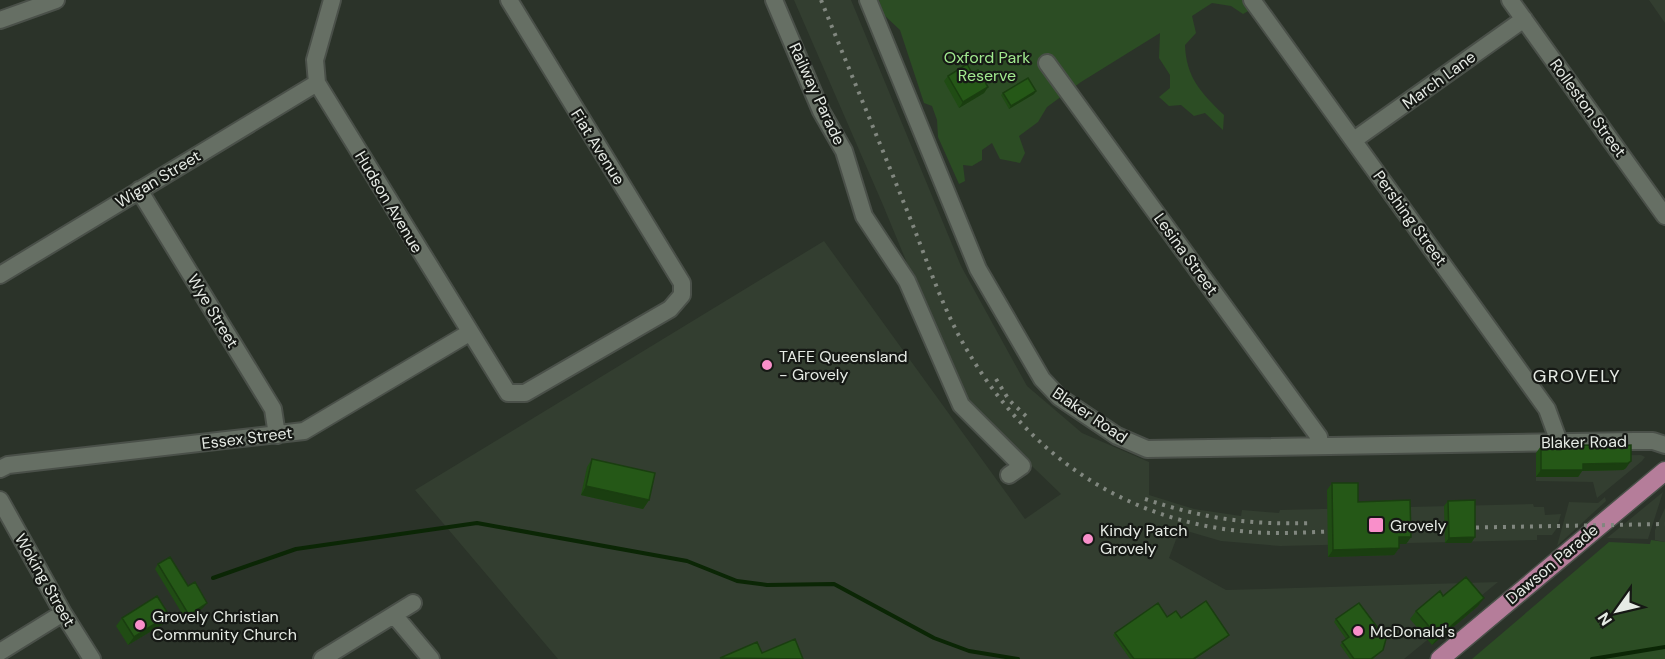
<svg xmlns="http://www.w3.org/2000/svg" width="1665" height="659" viewBox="0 0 1665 659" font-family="'DM Sans',sans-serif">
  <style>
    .built { fill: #333e30 }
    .green { fill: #2c4d24 }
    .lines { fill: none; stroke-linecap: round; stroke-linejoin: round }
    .stream { stroke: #0b2605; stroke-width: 4 }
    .minor-casing { stroke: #4a5049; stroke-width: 20 }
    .major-casing { stroke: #4a5049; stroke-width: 21 }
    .minor { stroke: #666f64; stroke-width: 16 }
    .major { stroke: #b57d9a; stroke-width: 18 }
    .rail { stroke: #81877f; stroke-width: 4; stroke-dasharray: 3 6; stroke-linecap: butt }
    .wall { fill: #204c14 }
    .shaded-wall { fill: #1a3e10 }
    .building { fill: #255817; stroke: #1a3e10; stroke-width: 1.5 }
    .poi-dot { fill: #f98fca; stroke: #161915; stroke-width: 2 }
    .labels { text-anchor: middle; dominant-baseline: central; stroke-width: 4.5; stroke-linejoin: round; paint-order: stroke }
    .park-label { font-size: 16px; fill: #a1e98f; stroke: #161915 }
    .street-label { font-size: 16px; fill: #e6ebe5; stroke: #161915 }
    .poi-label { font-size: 16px; fill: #e6ebe5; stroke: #161915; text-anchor: start }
    .neighbourhood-label { font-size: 18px; letter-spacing: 1.5px; fill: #e6ebe5; stroke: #161915 }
  </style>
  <rect width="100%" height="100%" fill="#2b3329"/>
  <path class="built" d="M794,0H851L961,266L1027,386L1082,433L1149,462V495L1194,509L1241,516L1242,510L1279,513L1280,510L1533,504L1534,507H1544L1545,515L1561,514L1557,528L1552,535H1537V540L1280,546L1221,541L1180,529L1169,558L1226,590L1498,582L1404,659H558L415,490L824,241L1025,519L1061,494L964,401L883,205Z
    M1649,0H1665V23Z
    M1641,455L1645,457L1642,461L1597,498L1593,482L1536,481V457Z
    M1663,492L1648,539L1607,538Z
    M1605,497L1606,501L1557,546L1569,502L1598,503Z
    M1665,508V542L1655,540V530Z"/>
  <path class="green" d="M879,0H1244L1250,10L1243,14L1231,6L1212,3L1192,16L1196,33L1185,45C1186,77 1201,93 1224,115L1223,130L1205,113L1194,116L1181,105L1169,106L1159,97L1170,88V75L1159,58L1160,33L1081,82L1047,107L1038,122L1019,136L1025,153L1020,163L1000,159L992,143L982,150V160L972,166L963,165L965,181L959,184L938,137L937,120L932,106L924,103L900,30L884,15Z
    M1651,540L1665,542V659H1472L1609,542L1650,544Z"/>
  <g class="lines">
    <path class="stream" d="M213,578L296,549L477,523L687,561L737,581L767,585L834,584L934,638L969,651L1018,659
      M1592,659L1665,647"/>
    <defs>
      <path id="minor" d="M332,0L315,60L317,83L508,393H525L670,309L682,295V283L509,0
        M774,0L821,111L844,151L864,216L907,281L961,405L1022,466L1009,475
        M868,0L978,269L1042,379L1059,397L1117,436L1147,449L1634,441H1653L1665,445
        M1252,0L1547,409L1559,442
        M1510,0L1665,216
        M0,20L56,0
        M1047,63L1319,437L1320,446
        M1354,140L1524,19
        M139,190L273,409L277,435
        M0,275L317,83
        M0,469L8,465L304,431L469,333
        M0,500L63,613L92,659
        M394,615L431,659
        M0,652L63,613
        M322,659L413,603"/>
      <path id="major" d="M1440,659L1665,471"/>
    </defs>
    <use href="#minor" class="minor-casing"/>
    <use href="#major" class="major-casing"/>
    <use href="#minor" class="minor"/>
    <use href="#major" class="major"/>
    <path class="rail" d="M821,0C851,74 882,148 912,223C929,266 945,315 970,355C1030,455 1123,519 1240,531C1275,535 1310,532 1344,531
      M996,379L1009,400L1028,418
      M1145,499C1205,519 1250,525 1313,523
      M1395,529L1665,524"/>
  </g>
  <path class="wall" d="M972,73L988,87L984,93L959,108L944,81L948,76Z
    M1036,91L1034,94L1009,109L1001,95L1003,93Z
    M1541,446L1591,448L1626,468L1623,470L1582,471L1578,477H1536V453Z
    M592,459L649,500L643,509L581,495L587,467Z
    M1332,483L1411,537L1406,544H1399V548L1394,555L1328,557L1327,490Z
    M1448,501L1475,537L1471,543H1445L1444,506Z
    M158,564L188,586L203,608L186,620L155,569Z
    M1443,596L1478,606L1432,645L1410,619L1416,611Z
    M169,615L163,624L128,645L116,626L122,618Z
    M1167,617L1181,618L1227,637L1195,659H1130L1113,635L1115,633Z
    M1336,619L1383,650L1381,652L1373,659H1350L1340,645L1346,639L1334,622Z"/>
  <path class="shaded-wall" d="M988,87L984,93L959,108L963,102Z
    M1036,91L1034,94L1009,109L1011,106Z
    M1631,461L1626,468L1623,470L1582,471L1578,477H1536L1541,470L1583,464Z
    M586,486L649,500L643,509L581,495Z
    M1399,537H1411L1406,544H1394Z
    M1475,537L1471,543H1445L1449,538Z
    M1399,548L1394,555L1328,557L1333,550Z
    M1484,598L1478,606L1432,645L1438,637Z
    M207,603L203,608L186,620L189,615Z
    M169,615L163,624L128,645L134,637Z
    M1229,635L1227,637L1195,659H1193Z"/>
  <path class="building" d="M967,64L972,73L978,70L988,87L963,102L948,76Z
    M1028,78L1036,91L1011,106L1003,93Z
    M1591,445V448L1631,445V461L1628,463L1583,464V470H1541V446Z
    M592,459L655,473L649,500L586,486Z
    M1332,483H1358V502L1410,500L1411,537H1399V548L1333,550Z
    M1475,500V537L1449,538L1448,501Z
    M170,557L188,586L195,582L207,603L189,615L158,564Z
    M1466,577L1484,598L1438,637L1416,611L1440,591L1443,596Z
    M157,596L169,615L134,637L122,618Z
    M1206,601L1229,635L1193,659H1134L1115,633L1158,603L1167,617L1176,611L1181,618Z
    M1359,603L1386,639L1383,650L1371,659H1354L1342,642L1349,637L1336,619Z
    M795,639L803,659L720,658L757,642L762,653Z"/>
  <g class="poi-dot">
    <circle cx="767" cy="365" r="6"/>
    <rect x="1368" y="517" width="16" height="16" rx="3"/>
    <circle cx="1088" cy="539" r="6"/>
    <circle cx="140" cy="625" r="6"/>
    <circle cx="1358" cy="631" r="6"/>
  </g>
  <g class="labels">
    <g class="park-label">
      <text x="987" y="57">Oxford Park<tspan x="987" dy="18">Reserve</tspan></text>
    </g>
    <g class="street-label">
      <text transform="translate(1439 80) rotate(-36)">March Lane</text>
      <text transform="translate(817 94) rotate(65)">Railway Parade</text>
      <text transform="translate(1588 108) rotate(54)">Rolleston Street</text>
      <text transform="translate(598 147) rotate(58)">Fiat Avenue</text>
      <text transform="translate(158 179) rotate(-31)">Wigan Street</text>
      <text transform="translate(389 202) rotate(59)">Hudson Avenue</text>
      <text transform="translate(1410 218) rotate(54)">Pershing Street</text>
      <text transform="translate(1186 254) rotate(54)">Lesina Street</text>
      <text transform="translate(213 311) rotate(59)">Wye Street</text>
      <text transform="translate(1090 415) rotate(34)">Blaker Road</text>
      <text transform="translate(247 438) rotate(-7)">Essex Street</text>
      <text transform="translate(1584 442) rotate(-1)">Blaker Road</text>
      <text transform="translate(1552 564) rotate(-40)">Dawson Parade</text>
      <text transform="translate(45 580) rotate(60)">Woking Street</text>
    </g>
    <g class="poi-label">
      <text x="779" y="356">TAFE Queensland<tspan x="779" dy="18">- Grovely</tspan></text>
      <text x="1390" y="525">Grovely</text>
      <text x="1100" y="530">Kindy Patch<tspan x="1100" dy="18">Grovely</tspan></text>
      <text x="152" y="616">Grovely Christian<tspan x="152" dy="18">Community Church</tspan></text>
      <text x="1370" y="631">McDonald's</text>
    </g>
    <g class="neighbourhood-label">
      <text x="1577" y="376">GROVELY</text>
    </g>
  </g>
  <g transform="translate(1617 611) rotate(236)" stroke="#161915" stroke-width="4.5" paint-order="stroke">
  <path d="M0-4.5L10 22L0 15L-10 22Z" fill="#e6ebe5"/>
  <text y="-9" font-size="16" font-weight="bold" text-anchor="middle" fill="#e6ebe5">N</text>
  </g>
</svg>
